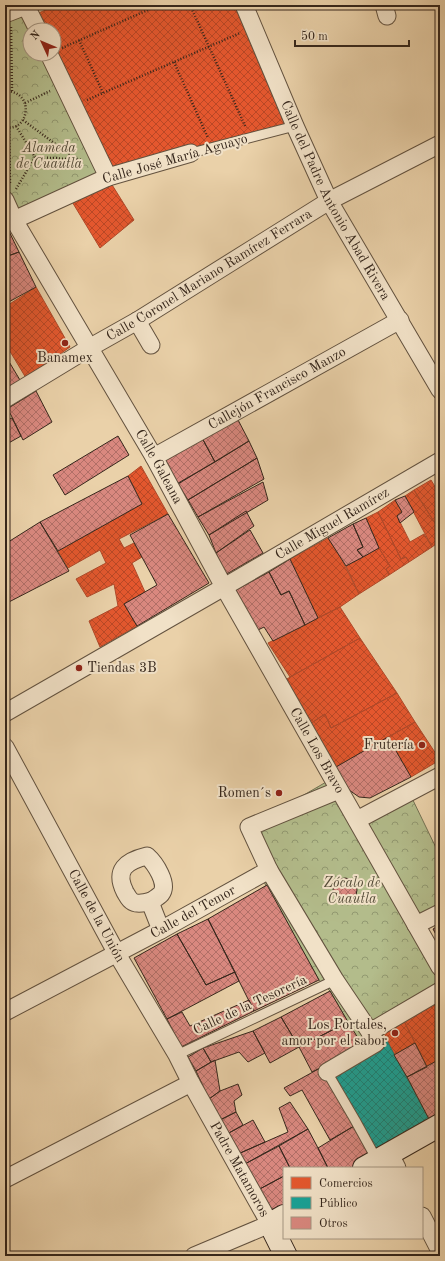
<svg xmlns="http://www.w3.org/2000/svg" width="445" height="1261" viewBox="0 0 445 1261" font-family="'Old Standard TT',serif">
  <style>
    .park { fill: url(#park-crowns); stroke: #747254 }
    .shops { fill: url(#shops-cross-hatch); stroke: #b04929 }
    .public { fill: url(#public-cross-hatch); stroke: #207e73 }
    .building { fill: url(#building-cross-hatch); stroke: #36271c }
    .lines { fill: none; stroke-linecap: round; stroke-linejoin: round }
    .lane-casing { stroke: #63523f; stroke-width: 11 }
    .street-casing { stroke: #63523f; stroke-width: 19 }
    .secondary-casing { stroke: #36271c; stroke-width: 24 }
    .path { stroke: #36271c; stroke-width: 2.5; stroke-dasharray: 1 2; stroke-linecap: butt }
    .lane { stroke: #f1e1c7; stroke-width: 9 }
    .street { stroke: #f1e1c7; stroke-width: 17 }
    .secondary { stroke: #f1e1c7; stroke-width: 22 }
    .poi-dot { fill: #8f2418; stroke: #f1e1c7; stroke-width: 1.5 }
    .labels { text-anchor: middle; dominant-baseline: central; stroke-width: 4; stroke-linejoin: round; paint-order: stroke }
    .park-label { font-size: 14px; font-style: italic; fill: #554c38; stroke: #f1e1c7 }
    .street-label { font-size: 14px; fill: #36271c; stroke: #f1e1c7 }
    .poi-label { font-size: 14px; fill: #36271c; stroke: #f1e1c7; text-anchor: end }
  </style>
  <defs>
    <pattern id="park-crowns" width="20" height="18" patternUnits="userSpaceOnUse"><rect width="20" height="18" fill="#b3bc8b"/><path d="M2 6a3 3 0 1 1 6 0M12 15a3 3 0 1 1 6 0" fill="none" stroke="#929971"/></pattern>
    <pattern id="shops-cross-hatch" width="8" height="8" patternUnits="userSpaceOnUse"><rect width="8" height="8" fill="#e4572e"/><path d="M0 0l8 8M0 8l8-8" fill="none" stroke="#ba4826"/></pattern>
    <pattern id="public-cross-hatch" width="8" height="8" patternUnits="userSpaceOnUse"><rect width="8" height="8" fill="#17a398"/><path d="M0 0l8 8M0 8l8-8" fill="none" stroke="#16857b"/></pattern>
    <pattern id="building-cross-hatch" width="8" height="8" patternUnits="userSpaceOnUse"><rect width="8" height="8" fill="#d9887f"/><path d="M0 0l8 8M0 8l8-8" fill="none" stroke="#b16f67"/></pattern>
  </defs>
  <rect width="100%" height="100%" fill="#ead1a9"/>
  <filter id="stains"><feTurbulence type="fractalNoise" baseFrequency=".005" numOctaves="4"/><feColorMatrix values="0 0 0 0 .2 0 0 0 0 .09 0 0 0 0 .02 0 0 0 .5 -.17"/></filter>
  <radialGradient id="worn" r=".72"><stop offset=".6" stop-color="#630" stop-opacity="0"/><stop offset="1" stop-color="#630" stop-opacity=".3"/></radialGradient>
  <path class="park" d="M26,6L30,30V54H49L108,177L14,220L5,200V14Z
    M333,778L357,820L409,792L440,856V913L416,925L440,967V991L358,1039L330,991L319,980L260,875L249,827Z"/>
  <path class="shops" d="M58,5H236L286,125L110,172L54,53V30H43L36,14Z
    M109,180L134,220L100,248L71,200Z
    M36,287L70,347L26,378L5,343V307Z
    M141,466L168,514L119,539L124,548L134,543L142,557L132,563L145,592L124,604L137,626L100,647L89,621L118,606L114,584L87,597L76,579L106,563L100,550L68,568L58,551L142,504L128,476Z
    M431,480L440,495V531L414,490Z
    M414,490L440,531V541L432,547L405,496Z
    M395,500L402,512L397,516L410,542L424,534L432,547L409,562L406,557L401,559L378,512Z
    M378,512L401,559L406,557L409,562L389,575L386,569L390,566L379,548L366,518Z
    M328,538L342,560L359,594L340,607L318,618L290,559Z
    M379,548L390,566L386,569L389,575L359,594L346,566Z
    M340,607L360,638L290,677L268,643Z
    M360,638L397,693L331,728L325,714L310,724L285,680Z
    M397,693L415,722L336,767L310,724L325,714L331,728Z
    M415,722L440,760L411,777L388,737Z
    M440,996V1059L427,1067L403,1019Z
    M403,1019L415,1043L394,1055L383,1030Z"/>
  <path class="public" d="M387,1041L430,1121L376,1150L327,1072Z"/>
  <path class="building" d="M5,223L19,252L5,257Z
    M19,252L36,287L5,304V257Z
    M5,355L20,380L5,390Z
    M36,391L52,422L23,440L11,415L7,409Z
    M236,416L249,441L215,462L201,436Z
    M5,417L7,420L12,418L21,436L5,445Z
    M118,436L129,455L65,495L53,475Z
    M201,436L215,462L173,486L159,460Z
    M249,441L257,458L188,500L178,484Z
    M257,458L264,479L198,517L188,500Z
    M128,476L142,504L58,551L40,522Z
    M263,482L268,500L209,535L198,517Z
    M405,496L414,512L400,523L397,516L402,512L395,500Z
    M246,511L254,526L216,553L209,535Z
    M168,514L209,583L137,626L124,604L157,585L130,535Z
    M366,518L379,548L363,557L357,550L363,547L353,524Z
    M40,522L69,571L5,604V544Z
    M353,524L363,547L357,550L363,557L346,566L328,538Z
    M250,530L263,553L225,575L216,553Z
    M290,559L318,618L305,625L289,591L281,595L269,572Z
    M269,572L281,595L289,591L305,625L273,641L264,627L254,632L236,590Z
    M388,737L411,777L370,798L359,797L349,790L336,767Z
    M333 890a12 12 0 1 1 24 0a12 12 0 1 1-24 0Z
    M267,885L319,980L254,1011L208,919Z
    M208,919L235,972L206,985L177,934Z
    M440,925V942L433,929Z
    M177,934L206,985L235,972L239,981L167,1019L134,958Z
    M330,991L348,1022L299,1047L281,1017Z
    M249,1000L254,1011L181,1047L167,1019L182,1012L190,1026Z
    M281,1017L299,1047L270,1063L253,1031Z
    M348,1022L363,1046L312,1072L299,1047Z
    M253,1031L265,1053L248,1062L239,1052L211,1062L203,1048Z
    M415,1043L427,1067L407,1077L394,1055Z
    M203,1048L211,1062L196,1071L188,1057Z
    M440,1059V1115L430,1121L407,1077Z
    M215,1060L220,1091L209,1099L196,1071Z
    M322,1067L354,1126L330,1140L302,1090L290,1096L284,1088Z
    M238,1084L242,1095L234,1101L236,1112L220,1120L209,1099L220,1091Z
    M290,1102L308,1129L243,1165L238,1154L288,1132L279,1108Z
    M236,1112L243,1125L227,1134L220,1120Z
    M253,1120L265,1142L238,1154L227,1134Z
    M354,1126L371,1158L354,1168H328L318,1148Z
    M308,1129L318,1148L328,1168H290L279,1146Z
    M279,1146L290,1168H284V1176L256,1191L243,1165Z
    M284,1176V1208L271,1216L256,1191Z"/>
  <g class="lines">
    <defs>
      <path id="lane" d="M191,153L295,126
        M177,1055L335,980
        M327,1072L355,1120L377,1160"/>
      <g id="street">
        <path id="s1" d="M244,5L295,126L329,201L440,390"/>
        <path d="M384,5L387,16"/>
        <path d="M26,6L38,30"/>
        <path d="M5,14L28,5"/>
        <path d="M49,54L108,177"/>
        <path id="s2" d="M5,200L14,220L154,457L224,587L440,967"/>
        <path d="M14,220L108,177L191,153"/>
        <path d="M137,321L151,345"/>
        <path id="s3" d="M5,399L89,348L137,321L329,201L440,144"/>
        <path id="s4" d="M154,457L400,320"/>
        <path id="s5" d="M5,713L224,587L440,461"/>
        <path id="s6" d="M5,747L117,954L177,1055L191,1083L270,1224L194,1256"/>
        <path d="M339,790L249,827L269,870L335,980L370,1032"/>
        <path d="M357,820L440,776"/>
        <path d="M147,856C155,863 169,884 161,894C159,896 156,898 153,900C149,902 141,904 136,903C130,902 128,897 125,892C114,870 126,861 147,856Z"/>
        <path d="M150,902L161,930"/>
        <path d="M416,925L440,913"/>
        <path id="s7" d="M5,1012L161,930L269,870"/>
        <path d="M327,1072L376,1043L370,1032L440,991"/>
        <path d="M390,1154L397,1168"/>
        <path d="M5,1179L191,1083"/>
        <path d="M422,1216L440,1251"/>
      </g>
      <path id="secondary" d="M364,1168L440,1125
        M284,1216L270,1224L286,1256"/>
    </defs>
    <use href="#lane" class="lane-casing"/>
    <use href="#street" class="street-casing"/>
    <use href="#secondary" class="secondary-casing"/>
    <path class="path" d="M190,5L246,128
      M11,27L12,91
      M79,40L103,93
      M62,48L159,5
      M174,62L208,138
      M5,91C36,91 29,133 5,127
      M87,100L240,33
      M25,103L50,91
      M23,120L77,160
      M16,126L35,157
      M9,128L10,185
      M35,157L83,160
      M5,178L9,186
      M16,189L35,157"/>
    <use href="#lane" class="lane"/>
    <use href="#street" class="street"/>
    <use href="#secondary" class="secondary"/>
  </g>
  <g class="poi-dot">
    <circle cx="65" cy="343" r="4"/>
    <circle cx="79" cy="668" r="4"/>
    <circle cx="422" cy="745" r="4"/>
    <circle cx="279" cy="793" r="4"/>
    <circle cx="395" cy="1033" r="4"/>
  </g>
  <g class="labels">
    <g class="park-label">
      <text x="49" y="148">Alameda<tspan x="49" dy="16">de Cuautla</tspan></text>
      <text x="352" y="883">Zócalo de<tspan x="352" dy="16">Cuautla</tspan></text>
    </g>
    <g class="street-label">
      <text transform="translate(175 159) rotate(-16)">Calle José María Aguayo</text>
      <text stroke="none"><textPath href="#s1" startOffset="216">Calle del Padre Antonio Abad Rivera</textPath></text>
      <text stroke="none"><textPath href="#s3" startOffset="239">Calle Coronel Mariano Ramírez Ferrara</textPath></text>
      <text stroke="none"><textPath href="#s4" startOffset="141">Callejón Francisco Manzo</textPath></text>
      <text stroke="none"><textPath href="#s2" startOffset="308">Calle Galeana</textPath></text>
      <text stroke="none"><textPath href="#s5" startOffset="378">Calle Miguel Ramírez</textPath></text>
      <text stroke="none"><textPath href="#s2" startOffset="633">Calle Los Bravo</textPath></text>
      <text stroke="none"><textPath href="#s7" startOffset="213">Calle del Temor</textPath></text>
      <text stroke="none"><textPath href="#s6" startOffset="192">Calle de la Unión</textPath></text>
      <text transform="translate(250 1005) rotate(-25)">Calle de la Tesorería</text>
      <text stroke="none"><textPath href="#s6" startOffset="483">Padre Matamoros</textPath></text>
    </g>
    <g class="poi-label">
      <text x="65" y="358" text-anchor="middle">Banamex</text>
      <text x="87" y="668" text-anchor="start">Tiendas 3B</text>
      <text x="414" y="745">Frutería</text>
      <text x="271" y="793">Romen´s</text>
      <text x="387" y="1025">Los Portales,<tspan x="387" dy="16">amor por el sabor</tspan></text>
    </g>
  </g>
  <rect width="445" height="1261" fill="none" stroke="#ead1a9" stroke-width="20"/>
  <rect x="6" y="6" width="433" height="1249" fill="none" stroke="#36271c" stroke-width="2"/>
  <rect x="10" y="10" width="425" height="1241" fill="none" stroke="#36271c"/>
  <rect x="283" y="1167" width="140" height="72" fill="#f1e1c7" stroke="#a69783"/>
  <rect x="291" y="1177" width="20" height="12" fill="#e4572e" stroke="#a69783"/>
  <text x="319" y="1187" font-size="12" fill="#36271c">Comercios</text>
  <rect x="291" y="1197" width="20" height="12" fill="#17a398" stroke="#a69783"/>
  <text x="319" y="1207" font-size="12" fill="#36271c">Público</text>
  <rect x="291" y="1217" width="20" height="12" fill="#d9887f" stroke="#a69783"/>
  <text x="319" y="1227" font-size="12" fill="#36271c">Otros</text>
  <g transform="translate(42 42) rotate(314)"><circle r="19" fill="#f1e1c7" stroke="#a69783"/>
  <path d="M0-3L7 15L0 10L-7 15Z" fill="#8f2418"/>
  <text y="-6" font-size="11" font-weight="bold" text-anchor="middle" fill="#36271c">N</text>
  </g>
  <path d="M295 40v6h114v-6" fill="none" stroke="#36271c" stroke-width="2"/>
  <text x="301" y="40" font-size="12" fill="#36271c" stroke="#f1e1c7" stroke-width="3" paint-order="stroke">50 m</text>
  <rect width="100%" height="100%" filter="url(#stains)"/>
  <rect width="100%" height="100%" fill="url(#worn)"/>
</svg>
